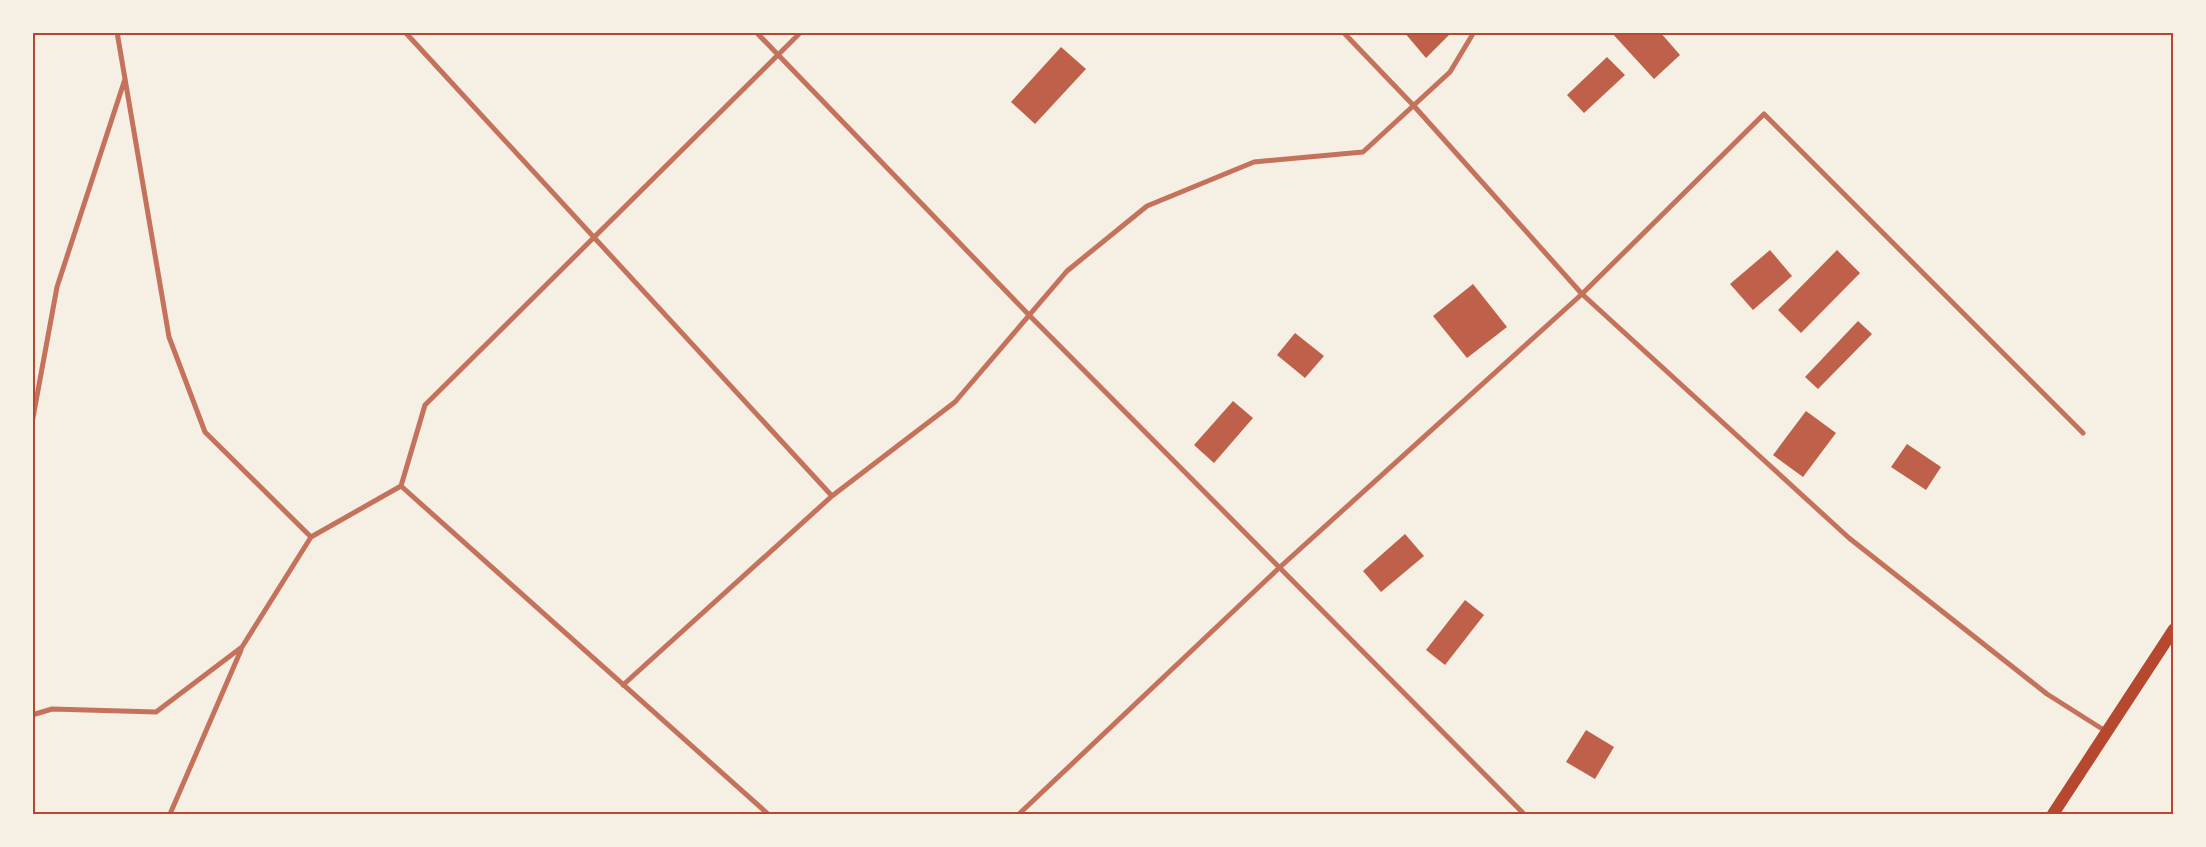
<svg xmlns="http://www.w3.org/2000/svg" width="2206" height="847" viewBox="0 0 2206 847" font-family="Raleway,sans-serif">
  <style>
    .building { fill: #bf614a }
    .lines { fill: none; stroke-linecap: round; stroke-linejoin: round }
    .minor { stroke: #c5725c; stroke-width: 5 }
    .primary { stroke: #b5482f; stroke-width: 12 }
    .neatline { fill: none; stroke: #b5482f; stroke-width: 2 }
  </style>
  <rect width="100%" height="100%" fill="#f6efe4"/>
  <path class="building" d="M1404,32H1452L1426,58Z
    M1611,32H1660L1680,55L1654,79Z
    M1061,47L1086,69L1035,124L1011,102Z
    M1607,57L1625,75L1584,113L1567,95Z
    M1770,250L1792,276L1753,310L1730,284Z
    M1837,250L1860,273L1801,333L1778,310Z
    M1473,284L1507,327L1467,358L1433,316Z
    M1858,321L1872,334L1818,389L1805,377Z
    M1295,333L1324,356L1305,378L1277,355Z
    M1233,401L1253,418L1214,463L1194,445Z
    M1806,411L1836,433L1803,477L1773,455Z
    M1907,444L1941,467L1926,490L1891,467Z
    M1405,534L1424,556L1381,592L1363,571Z
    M1465,600L1484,615L1445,665L1426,650Z
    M1586,730L1614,747L1595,779L1566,762Z"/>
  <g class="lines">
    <path class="minor" d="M117,32L169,337L205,432L311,537
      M405,32L832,496
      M756,32L1029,315L1524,814
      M1343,32L1414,106L1582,294L1849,538L2047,694L2107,732
      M32,423L57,287L125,79
      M401,486L768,814
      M623,685L832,496L955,402L1067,271L1147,206L1254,162L1363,152L1450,72L1474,32
      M32,715L52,709L156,712L242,647L311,537L401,486L425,405L801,32
      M170,814L241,650
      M1019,814L1279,568L1582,294L1764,114L2083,433"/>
    <path class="primary" d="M2053,814L2174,629"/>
  </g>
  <rect width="2206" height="847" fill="none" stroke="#f6efe4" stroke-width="68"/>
  <rect x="34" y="34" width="2138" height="779" class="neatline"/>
</svg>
